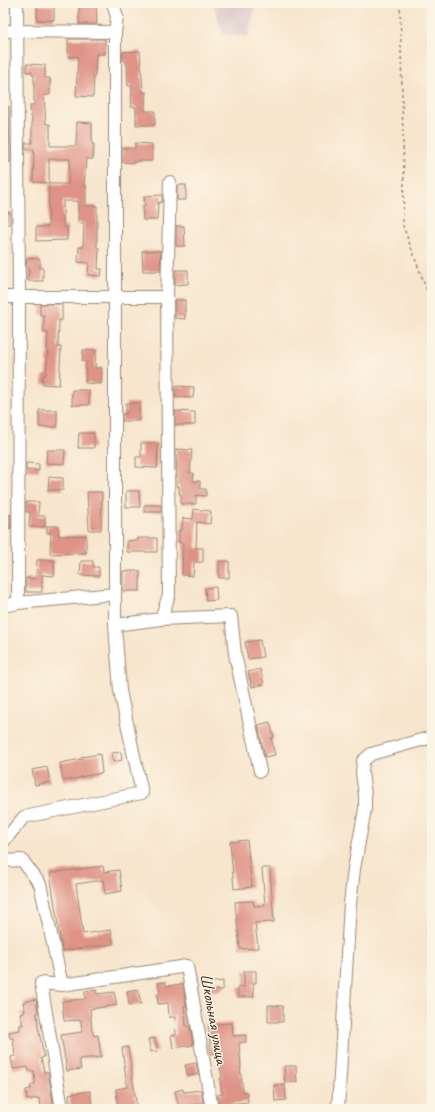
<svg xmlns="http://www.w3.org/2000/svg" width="435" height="1112" viewBox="0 0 435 1112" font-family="Caveat,sans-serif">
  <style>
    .industrial { fill: #d2bec5 }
    .building { fill: #df9286 }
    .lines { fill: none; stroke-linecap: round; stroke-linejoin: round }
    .minor-casing { stroke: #998876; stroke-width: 14 }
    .path { stroke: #998876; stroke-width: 1.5; stroke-dasharray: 3 3; stroke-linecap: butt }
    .minor { stroke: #fff; stroke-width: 12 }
    .labels { text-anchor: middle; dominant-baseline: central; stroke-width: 3; stroke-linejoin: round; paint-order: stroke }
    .street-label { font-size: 17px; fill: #3b2a1e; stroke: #fcf5e5 }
  </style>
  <rect width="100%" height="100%" fill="#fcf5e5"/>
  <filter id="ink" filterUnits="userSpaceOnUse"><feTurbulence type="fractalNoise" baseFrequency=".025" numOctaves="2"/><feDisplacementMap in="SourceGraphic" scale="8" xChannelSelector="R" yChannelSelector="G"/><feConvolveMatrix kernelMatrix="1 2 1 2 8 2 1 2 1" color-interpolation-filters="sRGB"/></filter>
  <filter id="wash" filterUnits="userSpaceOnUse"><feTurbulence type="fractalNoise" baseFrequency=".012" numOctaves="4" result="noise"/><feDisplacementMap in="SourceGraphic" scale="16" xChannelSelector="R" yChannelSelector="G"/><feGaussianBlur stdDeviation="0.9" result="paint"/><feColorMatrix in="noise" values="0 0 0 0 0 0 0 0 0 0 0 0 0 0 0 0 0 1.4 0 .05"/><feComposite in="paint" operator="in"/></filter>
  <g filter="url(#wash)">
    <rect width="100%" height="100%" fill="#f7e5cd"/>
    <path class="industrial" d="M213,3H256L248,37L223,34Z"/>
    <g id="blocks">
      <path class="building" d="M79,3H96L97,24H79Z
        M37,5H54V20H37Z
        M68,39H105V54H96L95,75H94L93,97L76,96L78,56L68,57Z
        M140,51L143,92H146L145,111H155V125H136V107H131L132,86H128L127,64H126V61H123L122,52Z
        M26,64L45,65V78H50V95H44L46,124H50V146H76L77,122L92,123V144H94L93,159H86L84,186H86V206H97V248H99L98,269H102L101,276L88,275L89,263L78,262L79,247H83L84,223H78V201H63V227H67V240L36,241V227H48L49,184H68L70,159H49V183L33,182L34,149H25V143H32V117H31L30,105H34V75H32V72H26Z
        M3,107H9L10,162H3Z
        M135,143L152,144V161H136L135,163L122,162V148H135Z
        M177,185H186V200H177Z
        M162,195V202L158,203L157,220H143V206H145L144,196Z
        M3,212H10V224H3Z
        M176,226H184L185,246H176Z
        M142,251H161L160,271H143Z
        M27,258L40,259V268H43V281H28L29,267H26Z
        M175,270H188V284L175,285Z
        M175,300H185V319L175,318Z
        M40,304H62V320H59L58,347H61L59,385L42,384L43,375H46V368H47L48,333H44V315H40Z
        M83,350H96L95,368H102L101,384L85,383L86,362L82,361Z
        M175,386L194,387L193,398L175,397Z
        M72,390H89V405H72Z
        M126,403H139V421H122V414H126Z
        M39,410H57V427H39Z
        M175,411L195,412V425H175Z
        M79,433H94V448H78Z
        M141,443H158L157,468L136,467V457H141Z
        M176,449L192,450L190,473H194L193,481H200V489H206V496L196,495V504H181V494H179V486H177Z
        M47,450H65L64,464L46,463Z
        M26,463L39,464V471L26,470Z
        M49,477L63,478V490H48Z
        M126,491H139L140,507H126Z
        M87,492H102L101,530H89Z
        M26,502H39L38,516H45V527H29L30,512H26Z
        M144,505H161V512H144Z
        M194,509L211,511L210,524L197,522L196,548H203V562H194L193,576L182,575L183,543H179V530H182L183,518L193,519Z
        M3,515H11V528H3Z
        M47,526H58L59,536L86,535V553L50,554L51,533H47Z
        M138,538H157V552H127V541L138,540Z
        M37,560H54V576L42,575V592H26V578L36,579Z
        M81,561H93V567H99V576L80,575Z
        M219,561H229V578H219Z
        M123,571H140V591H123Z
        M216,587L217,600L206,601L205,588Z
        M260,640L263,657L248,659L245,642Z
        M260,669L264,684L252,687L248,672Z
        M270,722L274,738H271L275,755L265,757L258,725Z
        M121,752L122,760L113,762L111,753Z
        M100,754L102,773L80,777V778L63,781L60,763L82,759L81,757Z
        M47,767L50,782L35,785L32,770Z
        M247,840L252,887L234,889L230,842Z
        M103,866L104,872L119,870L122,891L105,894L103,880L76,884L83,934L111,930L113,944L62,951L50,873Z
        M262,868H270L274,922L255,923L258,948L240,949L235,902L253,901L254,906L265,905Z
        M244,971H256V983H253L254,997H238V987H244Z
        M223,981V990L206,992L205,983Z
        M166,982V986L183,984L186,1006H184L186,1026H190L193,1045L173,1048L171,1035H176L175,1017H169L168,1003L158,1004L157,994H160L158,983Z
        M138,989L141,1004L129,1005L127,991Z
        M96,990L97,994L114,992L117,1005L90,1009L92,1030L94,1036L98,1035L101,1057L79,1059L81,1069L67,1071L61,1035L82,1032L81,1020L64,1021L62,1001L85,999V991Z
        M36,999L38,1013H37L38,1026L44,1057L41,1058L44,1072H48L54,1109H42L39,1098L27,1100L26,1090L31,1089V1085L35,1084L34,1071H29L28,1067L13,1069L11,1057L15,1056L13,1038H10L9,1032L20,1030V1025H23L20,1013L25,1012L23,1002Z
        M268,1005L283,1006V1022H268Z
        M232,1023L233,1036L246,1035V1042L239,1043L241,1067H240L243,1092H247L248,1102L219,1105L218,1095L222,1094L220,1078L222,1077L217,1053L211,1054L208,1025Z
        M155,1038L158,1051L151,1052L148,1039Z
        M128,1047L137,1109H118L116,1089L127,1087L122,1048Z
        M196,1063L198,1074L188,1076L185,1065Z
        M284,1066H296L297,1082L285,1083Z
        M274,1085H285L286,1100L275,1101Z
        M183,1089V1092L201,1090L203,1103L179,1107L175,1091Z
        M90,1091L92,1109H71L69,1094Z"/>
    </g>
  </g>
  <g filter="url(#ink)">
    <use href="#blocks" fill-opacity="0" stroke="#998876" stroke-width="1"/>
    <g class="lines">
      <defs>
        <path id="minor" d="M3,31L115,32L117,17L113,3
          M3,297H115V32
          M167,297L169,595L161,619L231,616L235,654L260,771
          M18,603L115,594
          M3,606L18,603L19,297L17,3
          M161,619L115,625V297H167L170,182
          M3,842L24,817L142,793L120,691L115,625
          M3,861L22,860L40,884L62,985L41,983L62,1109
          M62,985L187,966L212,1109
          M338,1109L350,904L354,869L365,809V795L362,773L363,761L371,754L432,737"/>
      </defs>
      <use href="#minor" class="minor-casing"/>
      <path class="path" d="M400,3L404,183L403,226L432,304"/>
      <use href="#minor" class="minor"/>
    </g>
  </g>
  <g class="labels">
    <g class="street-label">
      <text transform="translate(214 1019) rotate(80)">Школьная улица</text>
    </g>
  </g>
  <rect width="435" height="1112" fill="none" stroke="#fcf5e5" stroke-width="16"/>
</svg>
